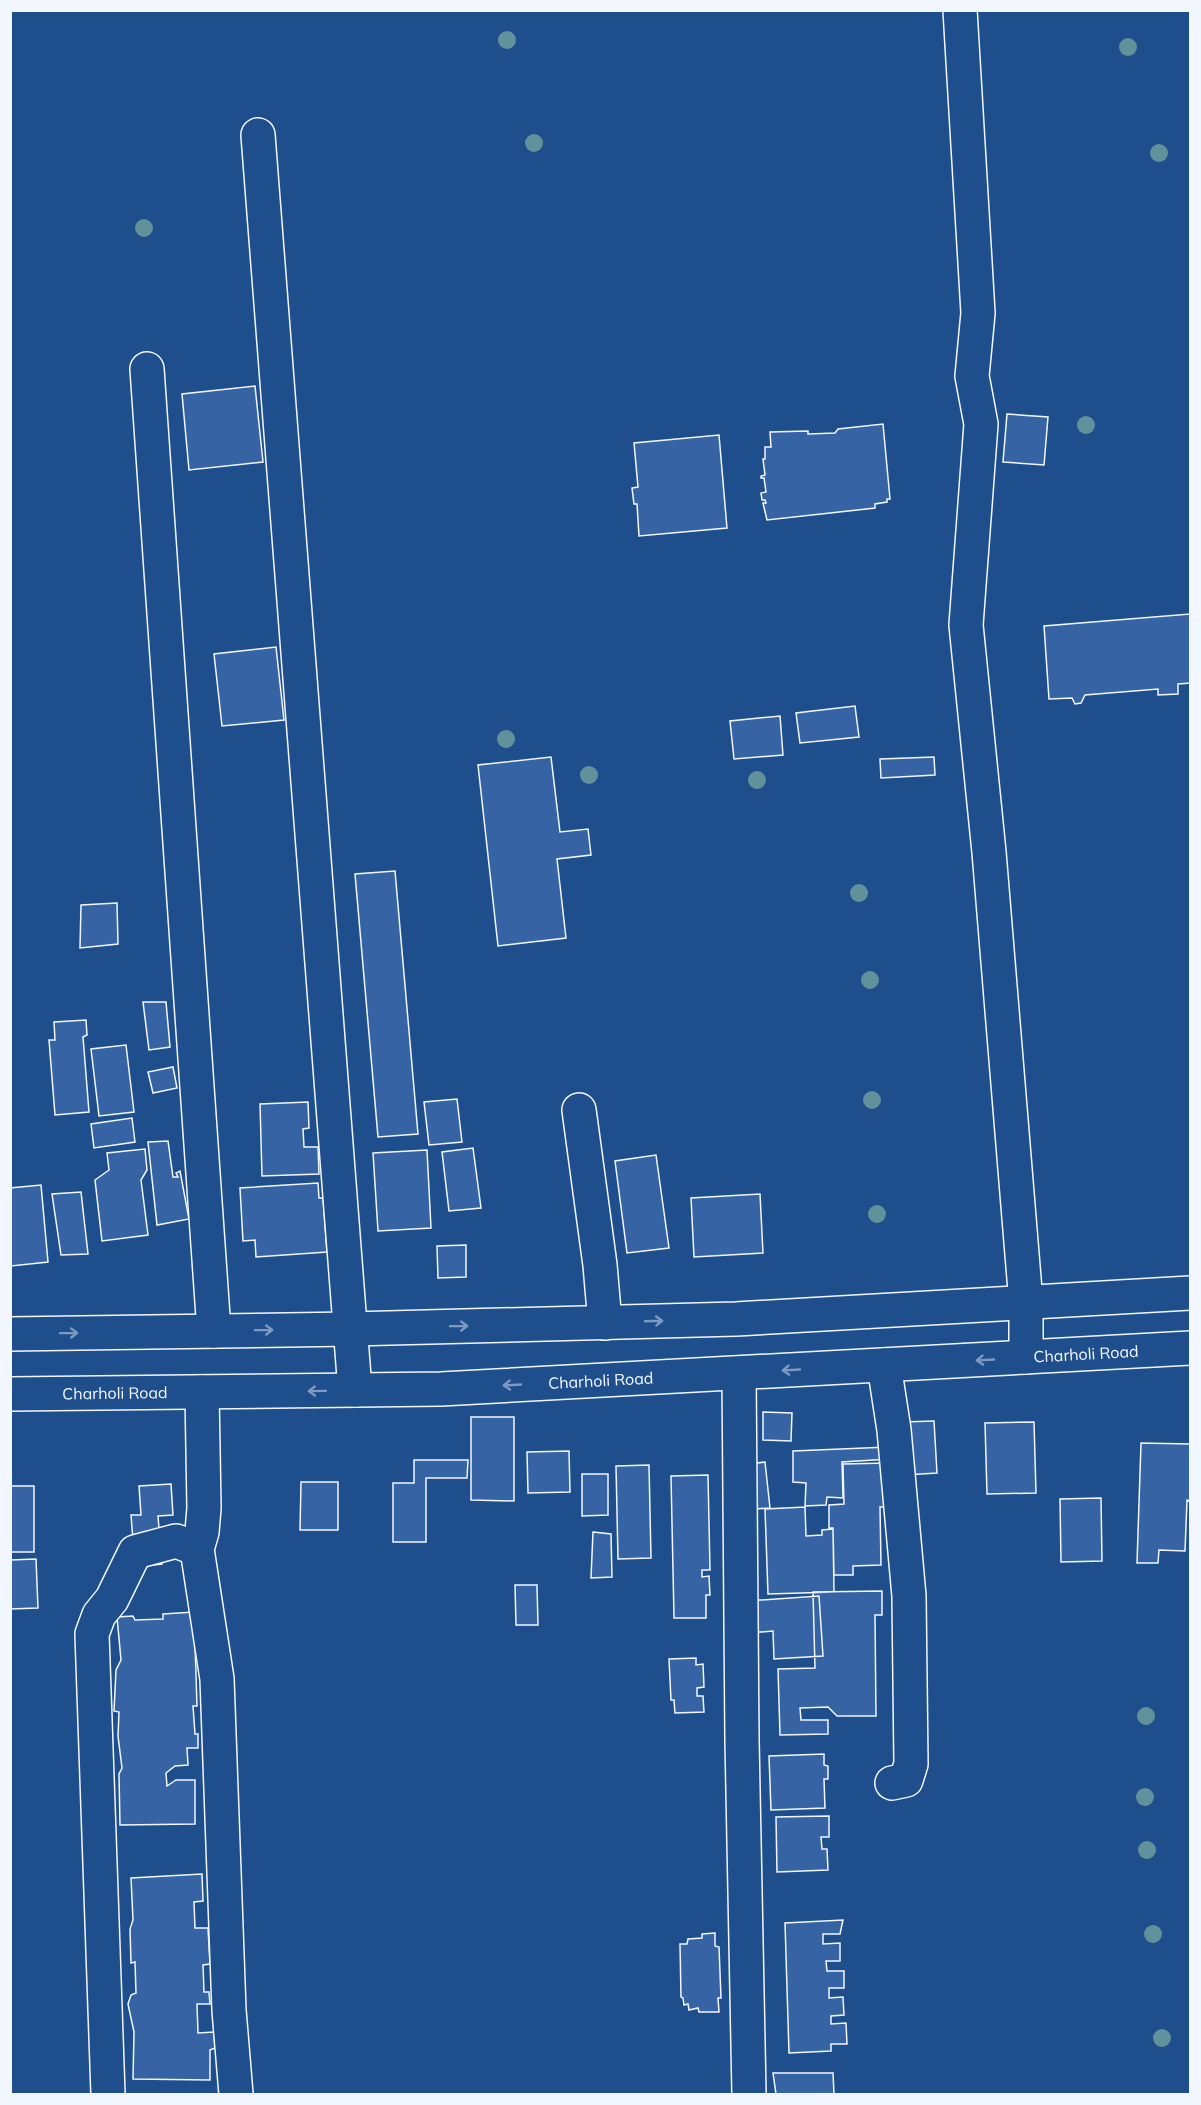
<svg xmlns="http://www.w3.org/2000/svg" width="1201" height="2105" viewBox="0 0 1201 2105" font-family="Mulish,sans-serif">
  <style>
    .building { fill: #3563a3; stroke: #f2f6ff; stroke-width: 1.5 }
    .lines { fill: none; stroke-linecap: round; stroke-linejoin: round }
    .minor-casing { stroke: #f2f6ff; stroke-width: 36 }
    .minor { stroke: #1f4e8c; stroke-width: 33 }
    .tree { fill: #61919a }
    .oneway { stroke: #7e9ac0 }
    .labels { text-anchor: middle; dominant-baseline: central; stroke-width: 4.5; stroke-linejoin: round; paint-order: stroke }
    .street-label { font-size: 16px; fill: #f2f6ff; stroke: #1f4e8c }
  </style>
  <rect width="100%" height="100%" fill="#1f4e8c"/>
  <path class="building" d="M255,386L263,462L189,470L182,394Z
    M1007,414L1048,417L1044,465L1003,462Z
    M883,424L890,499H887V502L875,504V508L767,520L763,503H766L765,500H762L761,493L766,492L764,478H761V476L765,475L763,459H765V447H771L770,432L808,431V434L835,433L838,429Z
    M719,435L727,528L639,536L637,504H634L632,488L638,487L634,443Z
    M1190,614V683L1178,684V694L1158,695V689L1085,695L1081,703L1075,704L1072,698L1049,699L1044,626Z
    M276,647L284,720L222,726L214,654Z
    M855,706L859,737L800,743L796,713Z
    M780,716L783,755L734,759L730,721Z
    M551,757L560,832L588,829L591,855L557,859L566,938L498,946L478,765Z
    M934,757L935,775L881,778L880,759Z
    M395,871L418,1134L378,1137L355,874Z
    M117,903L118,944L80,948L81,905Z
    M143,1002H166L170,1047L149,1050Z
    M86,1020L87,1035L83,1037L89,1112L55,1115L49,1040H55L54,1022Z
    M126,1045L134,1112L99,1116L91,1049Z
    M173,1067L177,1088L153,1093L148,1072Z
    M457,1099L462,1142L429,1145L424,1102Z
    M308,1102L309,1128L303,1129L304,1147H318L319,1174L262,1176L260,1104Z
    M132,1118L135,1142L94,1148L91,1124Z
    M168,1141L173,1177H178L176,1173L180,1171L189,1219L157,1225L148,1142Z
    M473,1148L481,1208L449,1211L442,1152Z
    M145,1149L147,1170L141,1180L148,1235L102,1241L95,1180L109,1170L107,1153Z
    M427,1150L431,1228L378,1231L373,1153Z
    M656,1155L669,1248L627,1253L615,1161Z
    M318,1183L319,1198H323L327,1252L256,1257L255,1240L243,1241L240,1188Z
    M41,1185L48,1262L11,1266L10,1188Z
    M81,1192L88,1254L61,1255L52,1194Z
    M760,1194L763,1253L694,1257L691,1198Z
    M466,1245V1277L438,1278L437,1246Z
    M763,1412L792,1413L791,1441L763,1440Z
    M471,1417H514V1501L471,1500Z
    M934,1421L937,1473L905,1475L903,1422Z
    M1034,1422L1036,1493L987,1494L985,1423Z
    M1141,1443L1190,1444V1501L1187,1500L1185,1551L1159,1550L1158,1563H1137Z
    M888,1447L889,1459L842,1462L843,1498L827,1497L826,1505L805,1506L806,1483L793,1482V1451Z
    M569,1451L570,1492L528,1493L527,1452Z
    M414,1460H468L467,1478H426V1542H393V1483H414Z
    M765,1462L770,1508L754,1509L749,1464Z
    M888,1463L884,1478V1507H880L881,1565L853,1566V1575H834L833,1528H829V1505L844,1504L843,1464Z
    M649,1465L651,1558L618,1559L616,1466Z
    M582,1474H608V1515L582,1516Z
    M708,1475L710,1570H702V1577L709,1576L710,1595H706V1618H674L671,1476Z
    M301,1482H338V1530H300Z
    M171,1484L173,1515L158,1516L162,1564L135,1567L131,1515H141L139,1486Z
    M10,1486H34V1552H10Z
    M1101,1498L1102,1561L1061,1562L1060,1499Z
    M805,1507L806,1536L822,1535V1530L833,1529L834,1592L768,1594L765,1509Z
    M593,1532L611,1534L612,1577L591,1578Z
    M36,1559L38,1608L10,1609V1560Z
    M515,1585H537L538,1625H516Z
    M882,1591V1615H875L876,1716H837L828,1707L800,1708L801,1720H828V1734L780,1735L778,1669L815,1668L813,1592Z
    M819,1596L823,1656L774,1659L773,1631L748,1633L746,1601Z
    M194,1612L197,1706H193L195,1734H198V1748H187L188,1765L175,1766L166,1773L167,1786L176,1780H195V1824L120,1825L119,1774L122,1768L118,1736L119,1712L114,1711L116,1670L121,1660L117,1617L133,1616L135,1620L163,1619V1614Z
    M696,1658V1665L703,1664L704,1687L697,1688V1696H703L704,1712L675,1713L674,1700H671L669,1659Z
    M824,1754V1765L828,1766V1779H824L825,1808L771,1810L769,1756Z
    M829,1816V1837H821L822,1849H827L828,1870L777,1872L776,1817Z
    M202,1874L203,1901L194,1902L195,1928H208L210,1964L203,1965L204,1992H209L210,2004H197L198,2033L214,2032L215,2048L210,2050V2080L133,2079L134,2032L128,2004L131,1995L136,1993L135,1962L131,1963L130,1929L133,1920L131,1878Z
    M843,1920L840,1934H823V1944L840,1943V1961H826L827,1971H844V1988H829V1998L843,1997L844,2015L831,2016V2024L846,2023L847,2044H831V2051L789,2053L785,1923Z
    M715,1933V1946L719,1947L721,1998H718L719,2012H699L698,2008L689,2010L688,2004L684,2005L683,1998L681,1997L680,1944H687L688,1939L702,1938V1934Z
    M773,2073H833L834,2094H776Z"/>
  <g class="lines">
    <defs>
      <g id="minor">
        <path d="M960,10L978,313L972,376L981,424L966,625L989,852L1026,1303V1357"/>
        <path d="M258,135L355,1390"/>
        <path d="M147,369L214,1331"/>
        <path d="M579,1110L600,1265L605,1323"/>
        <path d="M10,1334L351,1329L736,1319L1190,1293"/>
        <path d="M884,1365L894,1430L909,1596L911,1764L906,1780L892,1783"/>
        <path d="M739,1373L742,1740L749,2094"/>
        <path id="s1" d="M10,1394L441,1389L1190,1348"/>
        <path d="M197,1549L217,1679L229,2010L236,2094"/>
        <path d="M108,2094L92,1634L99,1615L112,1599L135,1552L176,1541L197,1549L202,1532L204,1508L202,1392"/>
      </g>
    </defs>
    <use href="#minor" class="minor-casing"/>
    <use href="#minor" class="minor"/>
  </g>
  <g class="tree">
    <circle cx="507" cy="40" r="9"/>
    <circle cx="1128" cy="47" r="9"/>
    <circle cx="534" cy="143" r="9"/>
    <circle cx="1159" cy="153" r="9"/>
    <circle cx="144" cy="228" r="9"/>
    <circle cx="1086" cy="425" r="9"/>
    <circle cx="506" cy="739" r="9"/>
    <circle cx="589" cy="775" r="9"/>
    <circle cx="757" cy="780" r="9"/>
    <circle cx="859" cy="893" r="9"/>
    <circle cx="870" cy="980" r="9"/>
    <circle cx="872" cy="1100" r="9"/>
    <circle cx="877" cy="1214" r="9"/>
    <circle cx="1146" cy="1716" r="9"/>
    <circle cx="1145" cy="1797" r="9"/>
    <circle cx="1147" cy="1850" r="9"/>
    <circle cx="1153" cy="1934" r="9"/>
    <circle cx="1162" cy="2038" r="9"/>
  </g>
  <defs><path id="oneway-shaft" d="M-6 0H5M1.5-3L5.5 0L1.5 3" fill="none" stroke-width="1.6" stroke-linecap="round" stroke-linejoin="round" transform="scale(1.5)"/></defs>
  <g class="oneway">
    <use href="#oneway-shaft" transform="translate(654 1321) rotate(-2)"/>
    <use href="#oneway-shaft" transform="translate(459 1326) rotate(-1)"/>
    <use href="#oneway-shaft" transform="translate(264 1330) rotate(-1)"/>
    <use href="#oneway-shaft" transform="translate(69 1333) rotate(-1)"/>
    <use href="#oneway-shaft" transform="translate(985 1360) rotate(177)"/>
    <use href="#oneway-shaft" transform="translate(791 1370) rotate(177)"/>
    <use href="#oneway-shaft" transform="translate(512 1385) rotate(177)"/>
    <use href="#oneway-shaft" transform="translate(317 1391) rotate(179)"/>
  </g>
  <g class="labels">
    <g class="street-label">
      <text stroke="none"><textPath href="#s1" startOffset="1077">Charholi Road</textPath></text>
      <text stroke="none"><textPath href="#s1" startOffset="591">Charholi Road</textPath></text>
      <text stroke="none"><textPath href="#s1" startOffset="105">Charholi Road</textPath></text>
    </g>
  </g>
  <rect width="1201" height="2105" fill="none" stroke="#f2f6ff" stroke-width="24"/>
</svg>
